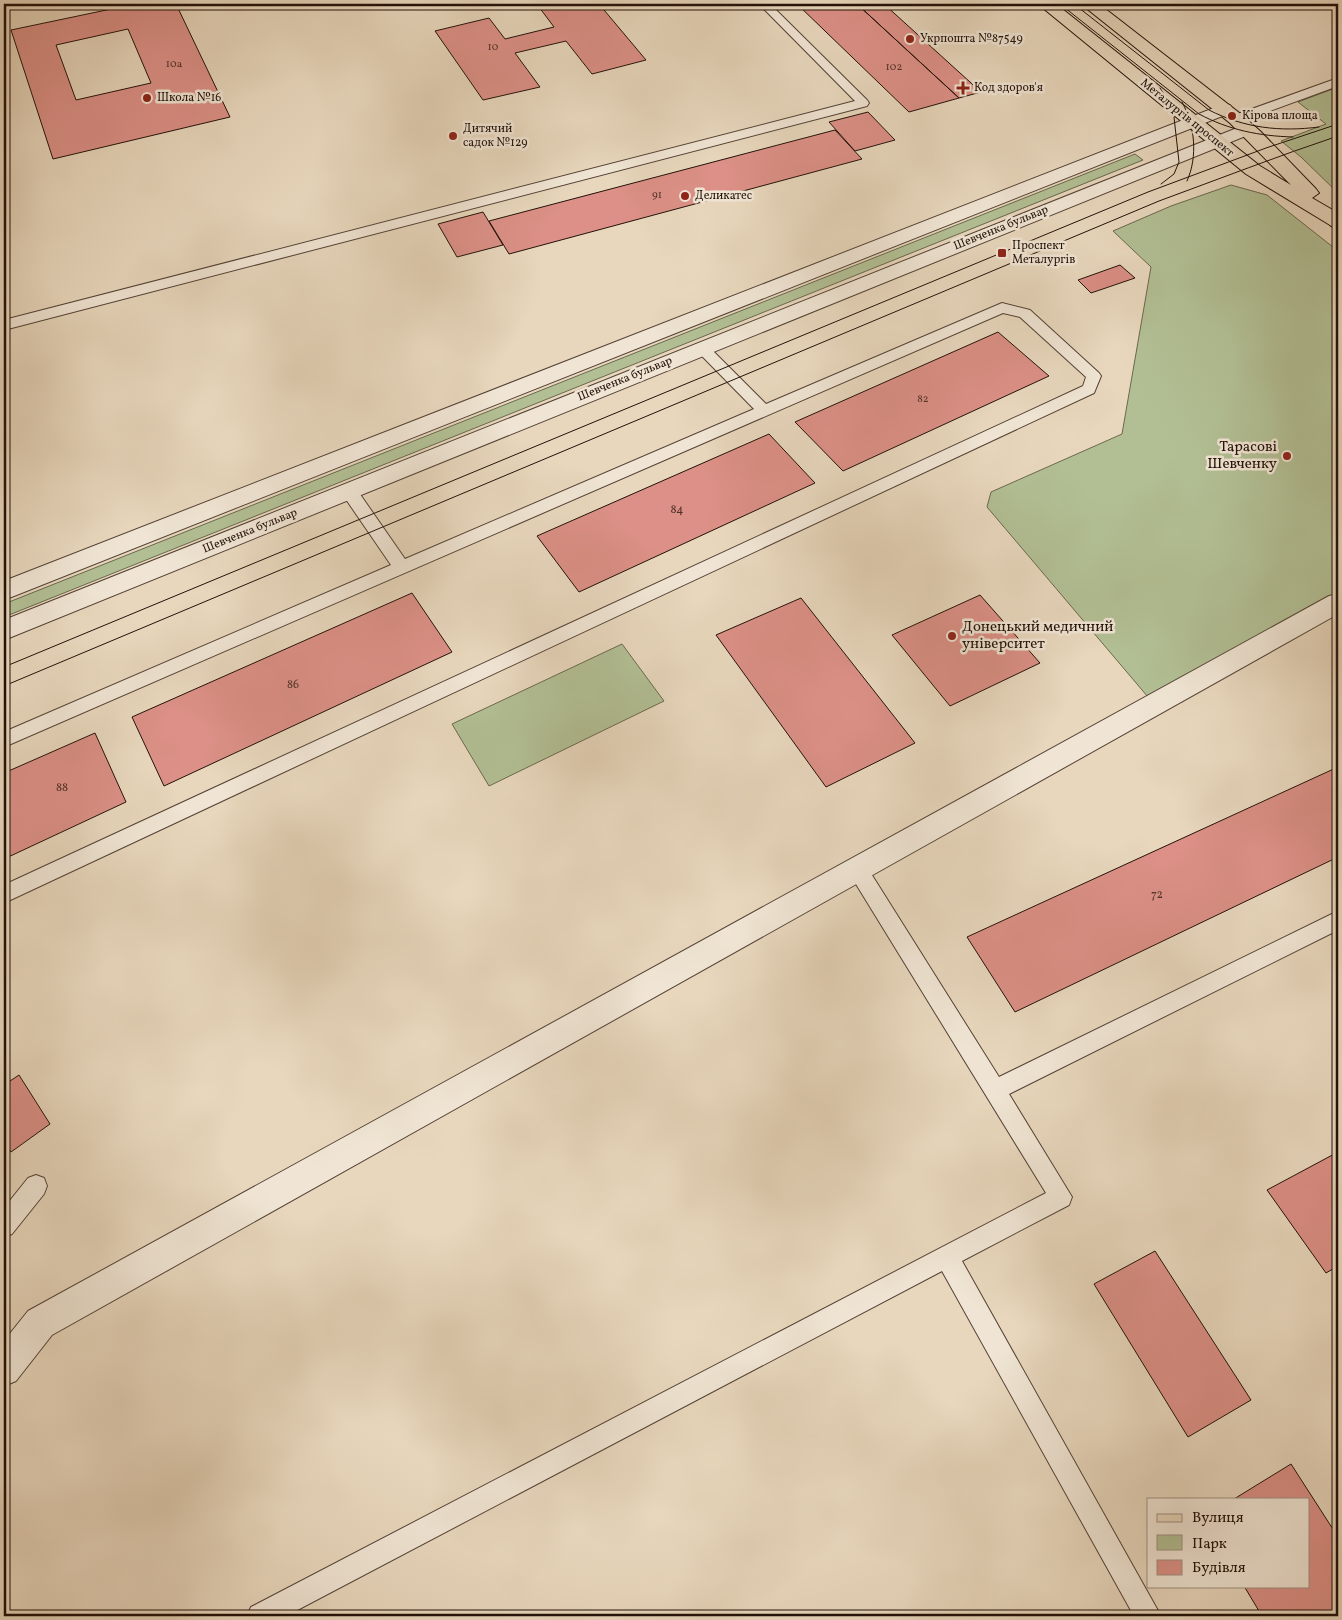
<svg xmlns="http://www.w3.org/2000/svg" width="1342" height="1620" viewBox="0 0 1342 1620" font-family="Vollkorn,serif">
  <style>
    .green { fill: #b2bf94; stroke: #6a684e }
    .building { fill: #dc9087; stroke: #221109; fill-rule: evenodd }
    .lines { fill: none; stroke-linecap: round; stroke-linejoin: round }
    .service-casing { stroke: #544236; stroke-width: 2 }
    .minor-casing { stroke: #544236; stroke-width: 2 }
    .tertiary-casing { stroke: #544236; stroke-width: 2 }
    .primary-casing { stroke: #221109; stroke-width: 2 }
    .trunk-casing { stroke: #221109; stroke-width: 2 }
    .service { fill: #f0e5d4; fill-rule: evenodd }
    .minor { fill: #f0e5d4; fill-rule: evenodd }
    .tertiary { fill: #f0e5d4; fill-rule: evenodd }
    .primary { fill: #e8d7bd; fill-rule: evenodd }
    .trunk { fill: #e8d7bd; fill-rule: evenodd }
    .tram { stroke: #221109; stroke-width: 1 }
    .poi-dot { fill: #8f2418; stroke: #f0e5d4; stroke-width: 2 }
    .labels { text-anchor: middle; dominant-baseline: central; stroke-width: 5; stroke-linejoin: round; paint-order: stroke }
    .far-number-label { font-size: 11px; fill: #503128 }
    .far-poi-label { font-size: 12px; fill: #221109; stroke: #f0e5d4; text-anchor: start }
    .far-street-label { font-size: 12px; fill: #221109; stroke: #f0e5d4 }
    .number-label { font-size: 12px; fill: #503128 }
    .poi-label { font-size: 15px; fill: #221109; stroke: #f0e5d4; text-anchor: end }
  </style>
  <rect width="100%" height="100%" fill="#e8d7bd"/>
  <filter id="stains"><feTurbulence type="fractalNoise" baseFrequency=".004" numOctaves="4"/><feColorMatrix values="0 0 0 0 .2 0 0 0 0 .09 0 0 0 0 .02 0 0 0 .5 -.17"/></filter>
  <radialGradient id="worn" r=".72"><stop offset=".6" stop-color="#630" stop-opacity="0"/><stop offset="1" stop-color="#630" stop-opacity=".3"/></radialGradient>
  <path class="green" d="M1338,87V193L1301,157L1281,141L1326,124L1298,102Z
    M1135,154L1143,160L4,617V604Z
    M1231,185L1267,195L1338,251V592L1148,697L987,507L991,492L1122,434L1151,267L1113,231L1171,206Z
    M622,644L664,701L489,786L452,724Z"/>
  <path class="building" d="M135,4H176L230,117L53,159L11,30ZM128,29L151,83L76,100L56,45Z
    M551,4H599L646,60L592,74L566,41L515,53L540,87L483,100L435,31L489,18L505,39L554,27L539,7Z
    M797,4H857L959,98L909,112Z
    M857,4H884L981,92L959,98Z
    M868,112L895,140L855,151L829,122Z
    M835,130L862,159L509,254L489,221Z
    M483,212L503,245L457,257L438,224Z
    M1120,265L1135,278L1091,293L1078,280Z
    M998,332L1049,376L843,471L795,422Z
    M769,434L815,483L579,592L537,536Z
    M412,593L452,652L164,786L132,717Z
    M980,595L1040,663L950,706L892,635Z
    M801,598L915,743L826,787L716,635Z
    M95,733L126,802L4,859V773Z
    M1338,767V857L1015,1012L967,937Z
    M19,1075L50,1124L11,1152L4,1141V1085Z
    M1338,1152V1266L1326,1273L1267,1190Z
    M1155,1251L1251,1400L1188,1437L1094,1284Z
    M1291,1464L1338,1537V1616H1262L1244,1586H1308V1499H1234Z"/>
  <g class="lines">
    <defs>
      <path id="service" d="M759,4H770L867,100L869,103L867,106L4,330V320L855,101Z
        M1338,78V86L1240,122H1232L1230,119L1232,116Z
        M1002,303L1030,310L1099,373L1101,376L1094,393L4,903V885L1083,386L1086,377L1020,317L1003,313L4,747V732L391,565L343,495L341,491L343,487L349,485L355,487L405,559L754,409L697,351L695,348L697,345H707L766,404Z
        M858,861L865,864L999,1077L1338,911V930L1009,1094L1072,1197L1069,1205L962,1261L1161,1616H1134L942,1271L286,1616H247L251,1607L1046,1193L851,876L848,870L851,864Z
        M36,1175L44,1178L47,1186L44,1194L12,1234L4,1237V1208L28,1178Z"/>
      <path id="minor" d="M1338,594V614L52,1335L16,1381L4,1386V1341L28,1311L1329,596Z"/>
      <path id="tertiary" d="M1224,104L1230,105L1233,109L1230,113L4,600V581Z
        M1247,124L1253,125L1256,129L1253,133L4,640V620Z"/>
      <path id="primary" d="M1038,4H1056L1260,166L1291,185L1230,123L1081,4H1099L1242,115L1260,131L1316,189L1319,193L1312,198L1338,213V227L1330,225L1246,174Z"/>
      <path id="trunk" d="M1338,215V228L1331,226L1327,221L1330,217Z"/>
    </defs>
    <use href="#service" class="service-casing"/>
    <use href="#minor" class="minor-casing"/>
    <use href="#tertiary" class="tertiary-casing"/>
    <use href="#primary" class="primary-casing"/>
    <use href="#trunk" class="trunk-casing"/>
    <use href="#service" class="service"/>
    <use href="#minor" class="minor"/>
    <use href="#tertiary" class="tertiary"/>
    <use href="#primary" class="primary"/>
    <use href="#trunk" class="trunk"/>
    <path class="tram" d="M1060,4L1199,114C1229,130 1259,136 1293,137
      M1074,4L1209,110C1244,128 1280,132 1319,127
      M1160,88L1173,108L1179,162L1174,174L1161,184
      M1182,102C1195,125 1198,157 1187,181
      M4,667L1148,192L1266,148L1338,124
      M4,686L1159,201C1219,179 1278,156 1338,136"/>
  </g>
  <g class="poi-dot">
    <circle cx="910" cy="39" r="5"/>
    <path d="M960.5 80.5h5v5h5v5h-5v5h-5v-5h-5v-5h5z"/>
    <circle cx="147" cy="98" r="5"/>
    <circle cx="1232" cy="116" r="5"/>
    <circle cx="453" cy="136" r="5"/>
    <circle cx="685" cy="196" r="5"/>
    <rect x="997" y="248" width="10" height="10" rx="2.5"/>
    <circle cx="1287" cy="456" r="5"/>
    <circle cx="952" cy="636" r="5"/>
  </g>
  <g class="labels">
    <g class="far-number-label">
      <text x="493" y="47">10</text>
      <text x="174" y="64">10а</text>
      <text x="894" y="67">102</text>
      <text x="657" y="195">91</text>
      <text x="923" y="399">82</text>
    </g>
    <g class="far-poi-label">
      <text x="920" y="39">Укрпошта №87549</text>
      <text x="974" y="88">Код здоров'я</text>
      <text x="157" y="98">Школа №16</text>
      <text x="1242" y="116">Кірова площа</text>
      <text x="463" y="129">Дитячий<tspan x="463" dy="14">садок №129</tspan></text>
      <text x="695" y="196">Деликатес</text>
      <text x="1012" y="246">Проспект<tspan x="1012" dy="14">Металургів</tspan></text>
    </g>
    <g class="far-street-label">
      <text transform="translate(1187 118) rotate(39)">Металургів проспект</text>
      <text transform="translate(1001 228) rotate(-22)">Шевченка бульвар</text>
      <text transform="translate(625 379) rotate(-22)">Шевченка бульвар</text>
      <text transform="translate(250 531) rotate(-22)">Шевченка бульвар</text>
    </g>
    <g class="number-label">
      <text x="677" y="510">84</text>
      <text x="293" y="685">86</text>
      <text x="62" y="788">88</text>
      <text x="1157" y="895">72</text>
    </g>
    <g class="poi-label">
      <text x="1277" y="447">Тарасові<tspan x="1277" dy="17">Шевченку</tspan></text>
      <text x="962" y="627" text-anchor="start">Донецький медичний<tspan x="962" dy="17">університет</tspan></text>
    </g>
  </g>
  <rect width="1342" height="1620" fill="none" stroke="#e8d7bd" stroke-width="20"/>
  <rect x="5" y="5" width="1332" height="1610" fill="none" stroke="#221109" stroke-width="2.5"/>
  <rect x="10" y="10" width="1322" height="1600" fill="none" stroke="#221109"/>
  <rect x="1147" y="1498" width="162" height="90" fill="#f0e5d4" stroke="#9e9083"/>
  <rect x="1157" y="1514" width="25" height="8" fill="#e8d7bd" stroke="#9e9083"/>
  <text x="1192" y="1522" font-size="15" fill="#221109">Вулиця</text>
  <rect x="1157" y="1535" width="25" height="15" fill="#b2bf94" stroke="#9e9083"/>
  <text x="1192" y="1548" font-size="15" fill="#221109">Парк</text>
  <rect x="1157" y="1560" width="25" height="15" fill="#dc9087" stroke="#9e9083"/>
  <text x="1192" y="1572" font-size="15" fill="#221109">Будівля</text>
  <rect width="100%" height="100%" filter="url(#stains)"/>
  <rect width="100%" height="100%" fill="url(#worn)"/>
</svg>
